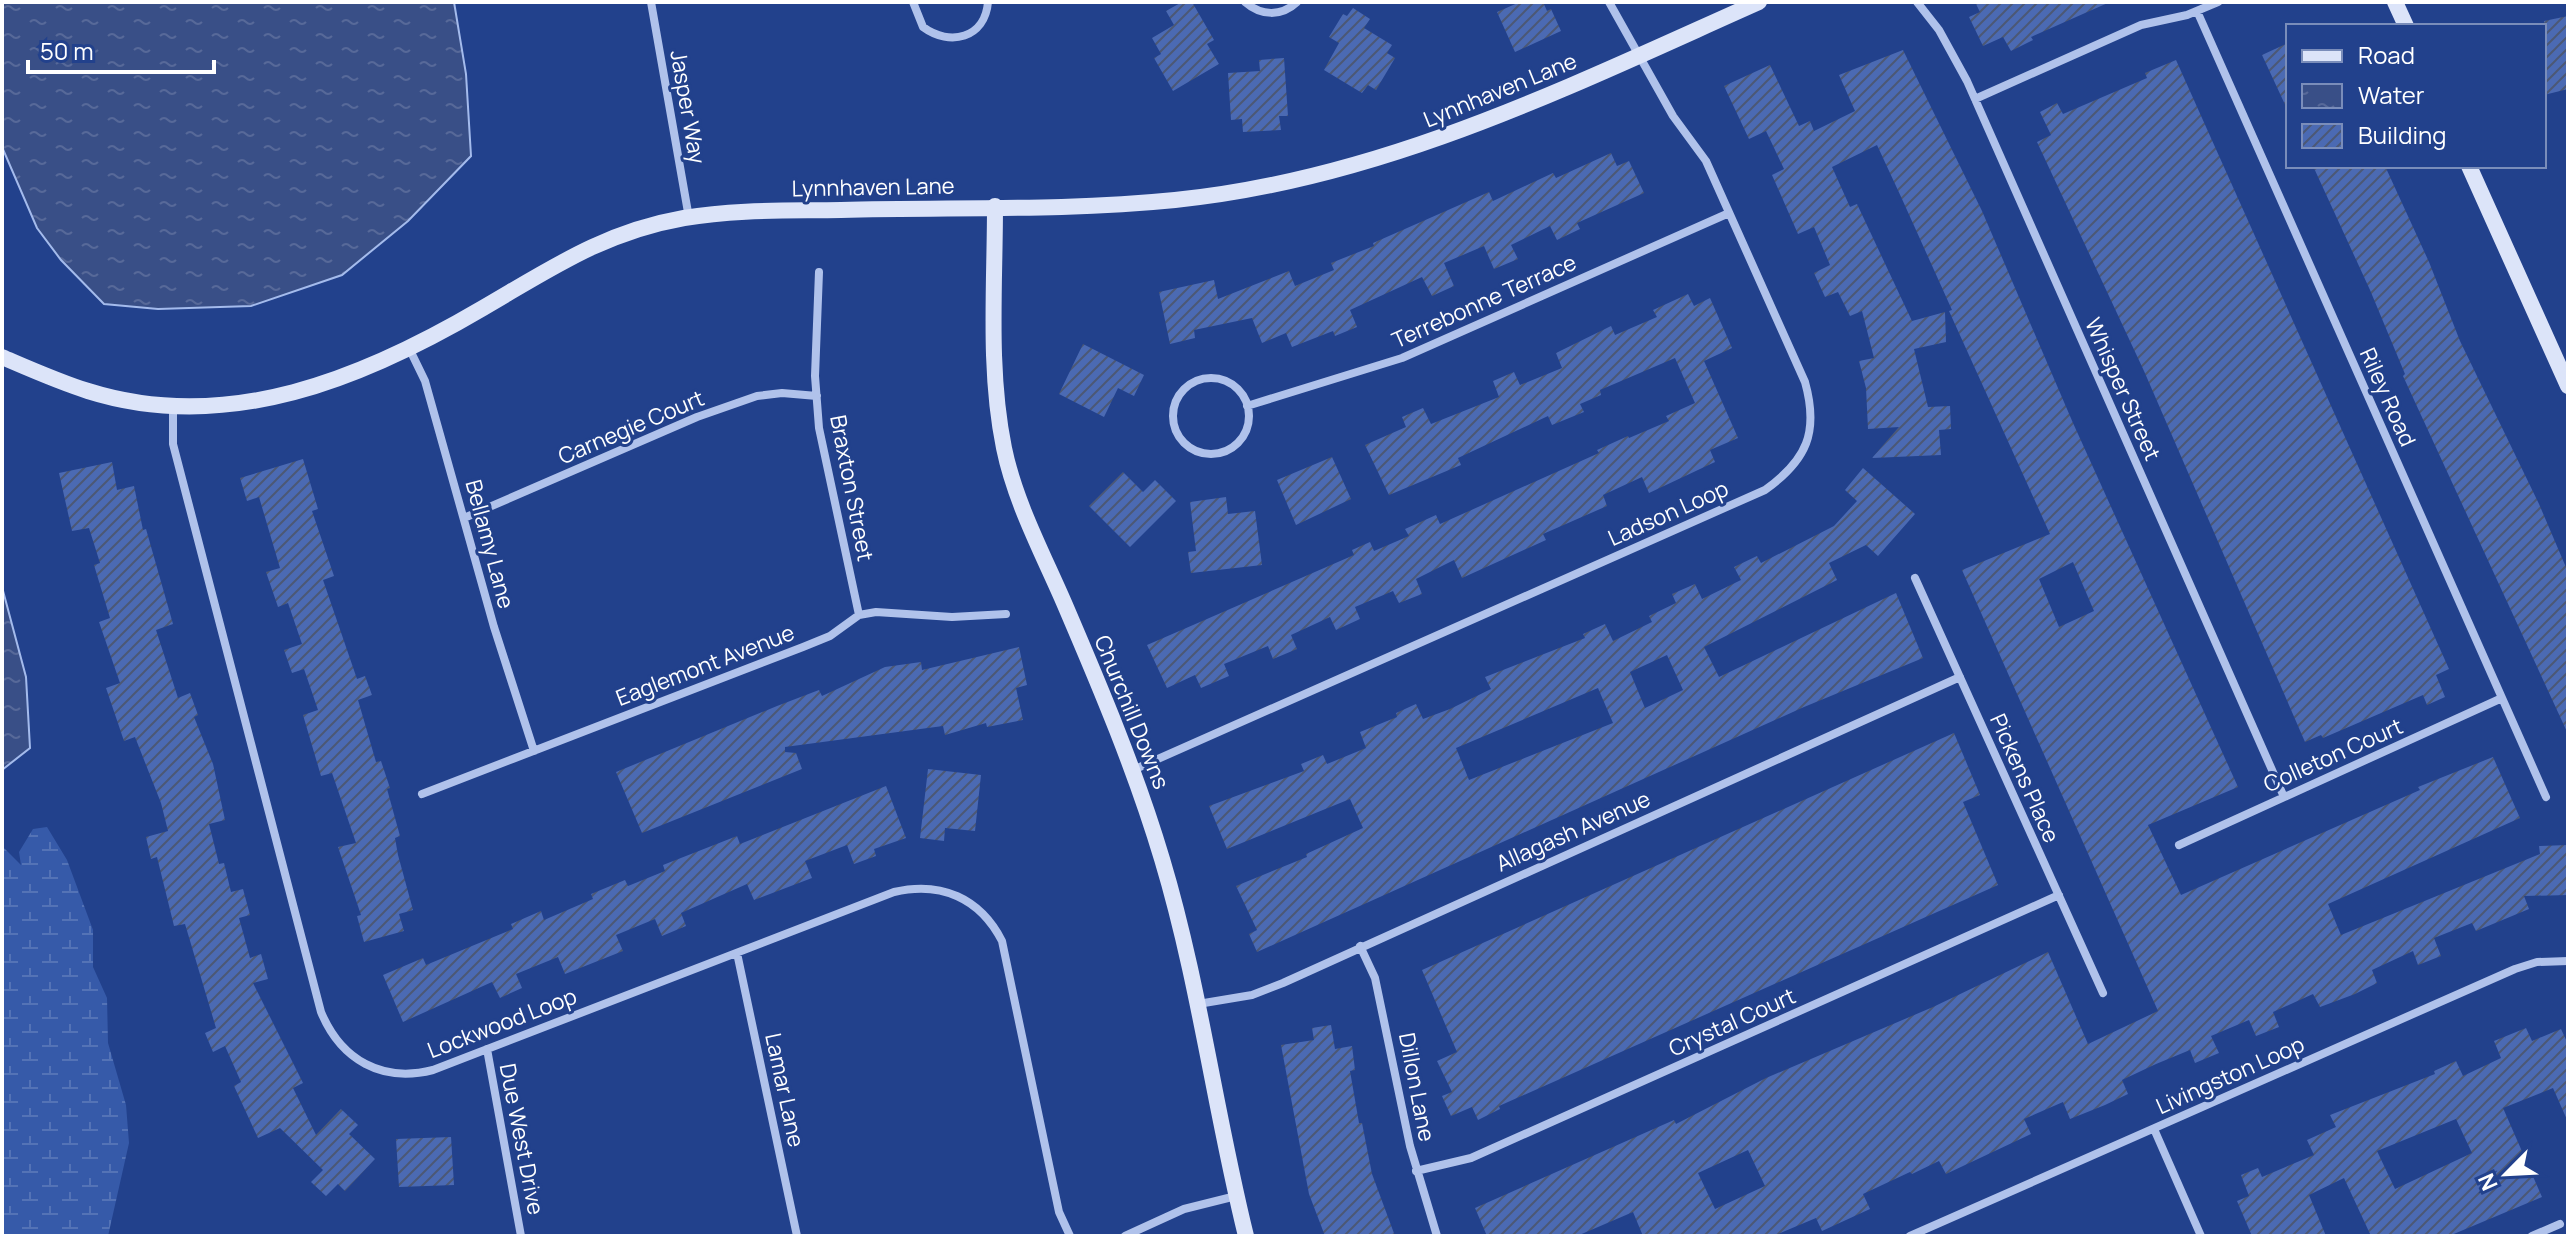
<svg xmlns="http://www.w3.org/2000/svg" width="2570" height="1238" viewBox="0 0 2570 1238" font-family="Manrope,sans-serif">
  <style>
    .wetland { fill: url(#wetland-marsh) }
    .water { fill: url(#water-ripples); stroke: #a4bbec; stroke-width: 2 }
    .building { fill: url(#building-hatch); fill-rule: evenodd }
    .lines { fill: none; stroke-linecap: round; stroke-linejoin: round }
    .street { stroke: #b0c2eb; stroke-width: 8 }
    .secondary { stroke: #dce4f9; stroke-width: 16 }
    .labels { text-anchor: middle; dominant-baseline: central; stroke-width: 6; stroke-linejoin: round; paint-order: stroke }
    .street-label { font-size: 22px; fill: #fff; stroke: #22418c }
  </style>
  <defs>
    <pattern id="wetland-marsh" width="20" height="14" patternUnits="userSpaceOnUse" patternTransform="scale(2)"><rect width="20" height="14" fill="#365aa9"/><path d="M1 5h8M5 5V1M11 12h8M15 12V8" fill="none" stroke="#5473b6"/></pattern>
    <pattern id="water-ripples" width="26" height="14" patternUnits="userSpaceOnUse" patternTransform="scale(2)"><rect width="26" height="14" fill="#394f87"/><path d="M2 4q2-2 4 0t4 0M15 11q2-2 4 0t4 0" fill="none" stroke="#576999"/></pattern>
    <pattern id="building-hatch" width="6" height="6" patternUnits="userSpaceOnUse" patternTransform="scale(2)"><rect width="6" height="6" fill="#4b6ab3"/><path d="M-1 1l2-2M0 6l6-6M5 7l2-2" fill="none" stroke="#4c5875"/></pattern>
  </defs>
  <rect width="100%" height="100%" fill="#22418c"/>
  <path class="wetland" d="M47,827L67,860L93,930V967L107,998L108,1043L126,1105L129,1143L108,1236H2V846L21,865L19,852L33,829Z"/>
  <path class="water" d="M2,2H454L466,74L471,156L408,221L342,275L251,306L158,309L104,304L61,260L37,228L2,147Z
    M2,587L26,677L30,748L2,770Z"/>
  <path class="building" d="M1182,2H1192L1214,40L1207,44L1219,64L1173,91L1154,58L1161,54L1152,38L1174,25L1166,11Z
    M1520,2H1543L1547,11L1551,9L1561,31L1515,52L1497,12Z
    M1975,2H2110L2031,37L2033,40L2011,51L2003,37L1983,46L1969,17L1980,12Z
    M1353,8L1370,19L1364,28L1392,45L1387,53L1395,58L1376,90L1368,85L1362,93L1324,70L1339,43L1329,37L1343,14L1347,16Z
    M2568,16V89L2544,95V21Z
    M2288,43V111L2262,55Z
    M1903,50L1982,211L2073,423L2238,787L2148,825L2181,895L2420,790L2418,787L2493,757L2520,818L2328,904L2341,935L2540,854L2539,846L2568,845V895L2524,896L2529,909L2476,931L2472,923L2434,938L2441,956L2418,965L2413,951L2372,970L2377,983L2355,994L2320,1007L2313,994L2273,1012L2279,1027L2256,1036L2249,1020L2211,1036L2219,1053L2195,1063L2190,1050L2156,1064L2122,1080L2128,1094L2105,1105L2070,1119L2063,1102L2024,1119L2031,1134L1946,1174L1939,1161L1912,1174L1910,1172L1863,1194L1870,1209L1822,1231L1816,1218L1773,1236H1643L1633,1212L1577,1236H1487L1475,1208L1674,1120L1676,1124L1766,1078L1933,1007L2048,952L2088,1044L2158,1011L1962,570L2050,534L1949,311L1952,310L1902,199L1877,145L1832,167L1850,207L1857,204L1912,321L1945,312L1946,342L1914,349L1928,407L1950,406L1951,429L1939,430L1941,455L1872,458L1899,427L1868,429L1866,388L1859,361L1874,358L1862,311L1850,316L1838,292L1825,297L1814,273L1830,265L1814,227L1798,234L1772,175L1784,169L1766,131L1749,139L1724,86L1770,65L1799,126L1810,121L1814,131L1855,111L1839,75ZM2073,562L2094,611L2059,627L2039,579ZM1748,1150L1765,1186L1715,1209L1698,1173Z
    M1284,58L1288,116H1279L1281,130L1243,132L1242,119L1231,120L1228,73L1260,71L1259,60Z
    M2176,60L2449,669L2436,675L2445,697L2427,705L2423,695L2323,738L2321,735L2305,742L2144,371L2037,142L2051,135L2040,112L2057,103L2063,114L2147,78L2145,73Z
    M1611,153L1617,166L1629,161L1644,193L1577,223L1580,229L1557,240L1550,226L1511,245L1518,259L1494,269L1484,246L1444,263L1454,286L1432,296L1422,277L1350,310L1357,327L1335,336L1333,331L1292,347L1286,333L1262,343L1252,318L1194,330L1195,338L1170,344L1159,292L1214,280L1218,299L1289,271L1295,286L1334,270L1331,263L1374,246L1373,243L1489,192L1493,201L1553,173L1556,178Z
    M2313,166H2385L2429,262L2460,341L2539,504L2568,572V734L2403,376L2405,374L2370,290Z
    M1688,294L1694,306L1710,298L1732,348L1704,361L1738,438L1710,450L1715,462L1649,493L1642,477L1603,495L1607,506L1543,534L1546,540L1462,578L1454,560L1416,579L1422,594L1399,603L1393,591L1355,607L1360,619L1336,630L1330,617L1291,635L1297,649L1273,659L1268,646L1224,664L1229,676L1201,688L1195,675L1167,688L1147,645L1354,555L1352,550L1370,542L1374,551L1409,536L1405,529L1436,515L1440,524L1599,453L1597,450L1628,436L1629,438L1669,421L1666,416L1695,403L1675,358L1600,390L1601,395L1580,404L1584,412L1552,425L1548,416L1458,458L1461,465L1389,495L1365,445L1406,427L1402,417L1423,408L1431,424L1499,397L1493,381L1514,372L1520,385L1562,368L1556,353L1611,326L1615,335L1657,317L1653,310Z
    M1083,344L1144,375L1134,396L1118,388L1104,417L1059,394Z
    M1332,457L1351,499L1296,525L1277,480Z
    M303,459L318,509L312,511L334,576L323,580L357,679L365,676L372,695L358,700L376,762L381,761L390,788L387,789L400,836L395,838L398,855L413,910L399,914L404,931L364,942L357,916L361,915L338,847L356,843L332,773L321,776L303,715L318,710L304,669L292,673L284,650L302,644L288,603L278,607L266,572L280,568L259,497L247,501L240,478Z
    M112,462L117,490L134,486L143,530L146,529L173,624L156,630L178,698L190,693L198,715L194,717L213,764L225,820L209,824L219,864L224,863L231,892L243,889L250,915L239,918L250,958L261,954L268,979L253,983L303,1083L293,1088L316,1135L341,1109L358,1125L349,1134L375,1159L345,1191L338,1184L326,1196L311,1182L323,1170L280,1128L258,1138L234,1086L241,1082L225,1046L213,1052L205,1033L216,1028L185,924L174,926L157,857L151,859L146,837L168,831L161,803L135,737L124,741L106,688L120,683L99,622L110,618L94,565L100,563L89,528L72,531L59,473Z
    M1863,468L1915,514L1878,556L1866,545L1829,563L1837,580L1704,647L1719,677L1896,593L1923,658L1804,707L1257,952L1249,934L1257,930L1236,886L1307,857L1306,854L1363,828L1350,799L1227,849L1209,806L1304,771L1301,764L1323,755L1327,764L1366,748L1360,732L1397,717L1396,713L1416,704L1423,719L1450,709L1491,689L1485,677L1585,638L1583,634L1605,624L1613,641L1652,622L1649,616L1676,603L1672,594L1695,584L1702,599L1741,580L1734,567L1757,556L1761,563L1834,526L1857,501L1845,490ZM1667,655L1683,690L1645,708L1630,672ZM1598,688L1613,723L1469,780L1456,748Z
    M1123,472L1143,492L1155,480L1176,501L1130,547L1089,506Z
    M1226,497L1228,514L1255,511L1262,565L1191,573L1188,552L1196,551L1190,502Z
    M1019,647L1027,685L1016,688L1023,720L987,727L986,723L945,735L943,726L785,747V752L796,753L802,769L642,833L616,772L777,706L819,690L822,696L885,667L921,662L922,670Z
    M1954,733L1980,795L1963,802L1998,885L1499,1106L1500,1109L1478,1120L1472,1107L1451,1116L1442,1096L1452,1092L1437,1061L1457,1052L1422,970Z
    M928,769L981,775L975,831L945,828L944,841L920,838Z
    M886,786L906,838L874,849L876,856L854,864L847,845L805,861L812,878L754,900L747,884L681,913L686,926L662,936L655,919L616,935L623,951L565,974L558,957L516,974L522,988L500,998L492,982L403,1022L383,975L423,958L426,965L513,929L511,924L541,911L544,920L593,899L591,894L625,880L628,886L665,871L663,865L737,836L740,844Z
    M1331,1025L1335,1049L1352,1046L1355,1070L1350,1071L1359,1123H1362L1372,1174L1395,1236H1325L1309,1194L1281,1045L1314,1040L1312,1028Z
    M2526,1028L2532,1041L2561,1029L2568,1044V1122L2553,1088L2503,1108L2542,1197L2449,1236H2371L2344,1178L2309,1195L2326,1236H2252L2237,1201L2249,1196L2241,1175L2258,1168L2262,1177L2314,1155L2307,1140L2336,1127L2330,1115L2435,1074L2434,1071L2456,1061L2463,1076L2501,1058L2494,1041ZM2456,1119L2472,1153L2395,1189L2377,1151Z
    M451,1137L454,1185L399,1187L396,1139Z"/>
  <g class="lines">
    <path class="street" d="M651,2L689,218
      M913,2L923,27C950,47 985,38 988,2
      M1245,2C1261,16 1281,17 1297,2
      M1917,2L1939,30L1967,81L2284,797
      M2197,11L2546,797
      M1975,99L2141,25L2187,15L2218,2
      M819,272L815,376L819,428L859,615
      M409,348L425,381L494,627L534,751
      M1173 416a38 38 0 1 1 76 0a38 38 0 1 1-76 0Z
      M173,405V444L321,1012C341,1060 382,1083 433,1070L894,892C941,881 980,898 1002,941L1059,1212L1070,1236
      M1247,406L1402,358L1729,213
      M464,518L697,417L757,396L782,393L817,396
      M1915,578L2103,993
      M1133,770L1765,490C1807,460 1819,432 1805,382L1706,161L1673,116L1609,2
      M422,794L803,647L830,636L859,615L876,612L952,617L1006,614
      M2179,845L2502,698
      M1360,946L1375,978L1410,1146L1437,1236
      M737,953L797,1236
      M1198,1004L1252,995L1283,983L1960,677
      M487,1049L521,1236
      M2154,1129L2201,1236
      M1416,1171L1471,1158L2059,895
      M1125,1236L1184,1209L1236,1196
      M1910,1236L2515,969L2537,962L2568,961
      M2532,1236L2560,1224"/>
    <path class="secondary" d="M2395,2L2406,26
      M2469,166L2568,386
      M995,206C995,286 988,370 1004,448C1015,502 1043,554 1065,605C1101,689 1136,772 1162,859C1199,982 1215,1111 1246,1236
      M2,357C30,369 59,382 88,391C228,435 364,378 483,308C552,268 604,232 684,218C736,209 789,211 841,210C952,207 1065,211 1175,200C1384,179 1570,86 1759,2"/>
  </g>
  <g class="labels">
    <g class="street-label">
      <text transform="translate(1500 90) rotate(-22)">Lynnhaven Lane</text>
      <text transform="translate(688 107) rotate(80)">Jasper Way</text>
      <text transform="translate(873 187) rotate(-1)">Lynnhaven Lane</text>
      <text transform="translate(1484 301) rotate(-24)">Terrebonne Terrace</text>
      <text transform="translate(2123 389) rotate(66)">Whisper Street</text>
      <text transform="translate(2388 397) rotate(66)">Riley Road</text>
      <text transform="translate(631 427) rotate(-23)">Carnegie Court</text>
      <text transform="translate(852 488) rotate(79)">Braxton Street</text>
      <text transform="translate(1668 513) rotate(-24)">Ladson Loop</text>
      <text transform="translate(490 544) rotate(75)">Bellamy Lane</text>
      <text transform="translate(705 665) rotate(-21)">Eaglemont Avenue</text>
      <text transform="translate(1132 712) rotate(68)">Churchill Downs</text>
      <text transform="translate(2333 755) rotate(-24)">Colleton Court</text>
      <text transform="translate(2025 778) rotate(66)">Pickens Place</text>
      <text transform="translate(1573 831) rotate(-24)">Allagash Avenue</text>
      <text transform="translate(1732 1022) rotate(-24)">Crystal Court</text>
      <text transform="translate(502 1023) rotate(-21)">Lockwood Loop</text>
      <text transform="translate(2230 1075) rotate(-24)">Livingston Loop</text>
      <text transform="translate(1417 1087) rotate(79)">Dillon Lane</text>
      <text transform="translate(785 1090) rotate(78)">Lamar Lane</text>
      <text transform="translate(522 1139) rotate(79)">Due West Drive</text>
    </g>
  </g>
  <rect width="2570" height="1238" fill="none" stroke="#ffffff" stroke-width="8"/>
  <rect x="2286" y="24" width="260" height="144" fill="#22418c" stroke="#7a8dba" stroke-width="2"/>
  <rect x="2302" y="50" width="40" height="12" fill="#dce4f9" stroke="#7a8dba" stroke-width="2"/>
  <text x="2358" y="64" font-size="24" fill="#ffffff">Road</text>
  <rect x="2302" y="84" width="40" height="24" fill="url(#water-ripples)" stroke="#7a8dba" stroke-width="2"/>
  <text x="2358" y="104" font-size="24" fill="#ffffff">Water</text>
  <rect x="2302" y="124" width="40" height="24" fill="url(#building-hatch)" stroke="#7a8dba" stroke-width="2"/>
  <text x="2358" y="144" font-size="24" fill="#ffffff">Building</text>
  <g transform="translate(2506 1174) rotate(246)" stroke="#22418c" stroke-width="6" paint-order="stroke">
  <path d="M0-6L14 30L0 20L-14 30Z" fill="#ffffff"/>
  <text y="-12" font-size="22" font-weight="bold" text-anchor="middle" fill="#ffffff">N</text>
  </g>
  <path d="M28 60v12h186v-12" fill="none" stroke="#ffffff" stroke-width="4"/>
  <text x="40" y="60" font-size="24" fill="#ffffff" stroke="#22418c" stroke-width="6" paint-order="stroke">50 m</text>
</svg>
